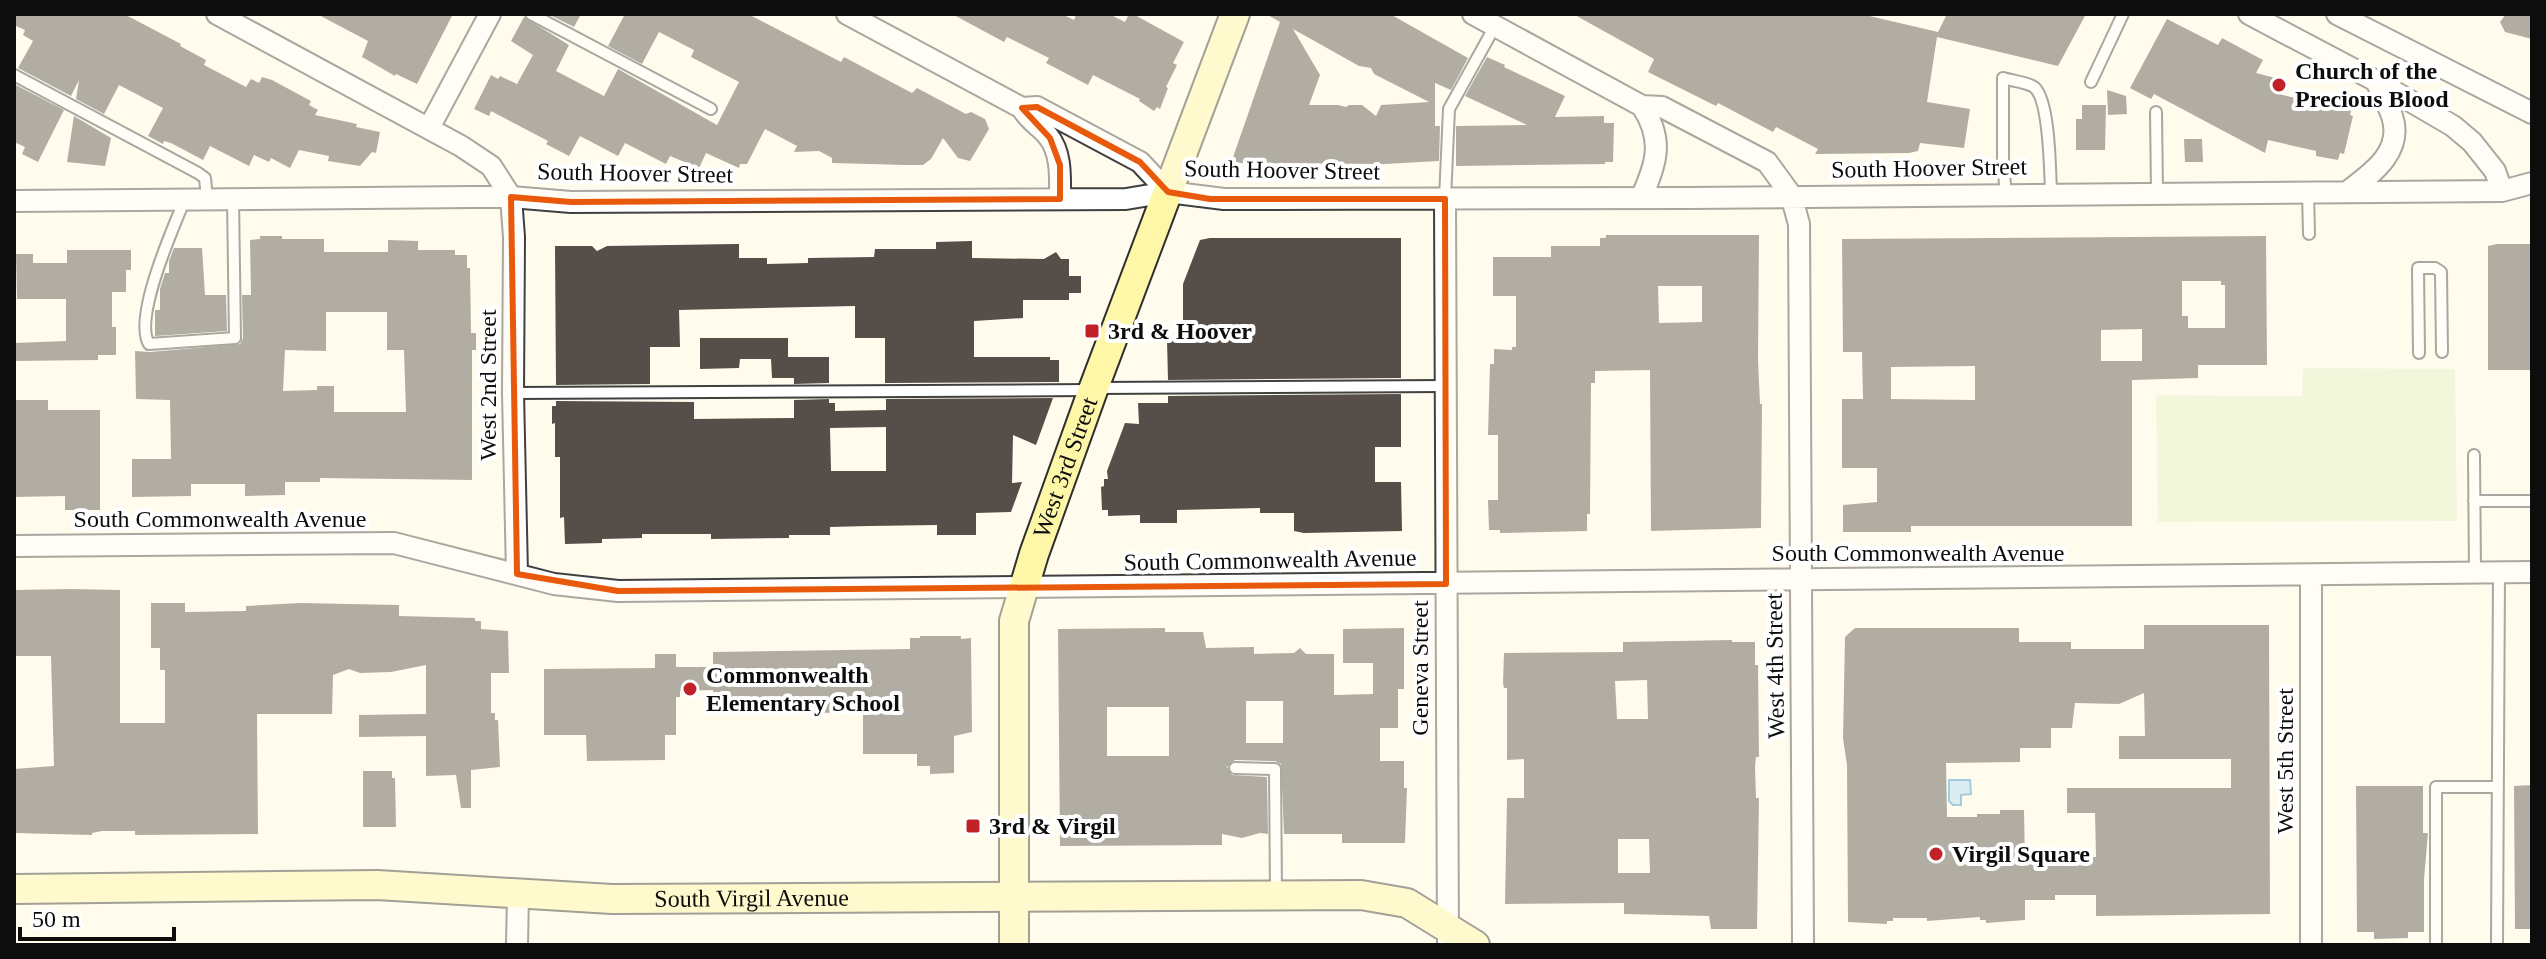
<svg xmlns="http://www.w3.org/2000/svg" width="2546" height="959" viewBox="0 0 2546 959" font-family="Georgia,serif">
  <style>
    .pitch { fill: #e2f1c8 }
    .water { fill: #b1dcf7; stroke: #3690d0; stroke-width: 2 }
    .building { fill: #564e49; fill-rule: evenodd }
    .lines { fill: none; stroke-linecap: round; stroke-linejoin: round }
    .lane-casing { stroke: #404040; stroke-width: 14 }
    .street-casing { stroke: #404040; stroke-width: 24 }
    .secondary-casing { stroke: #2f2f2f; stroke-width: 32 }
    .lane { stroke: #fff; stroke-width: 10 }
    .street { stroke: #fff; stroke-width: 20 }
    .secondary { stroke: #fff7a8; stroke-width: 28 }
    .marked { fill: none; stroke: #e8590c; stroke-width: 6; stroke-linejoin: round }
    .poi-dot { fill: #c02227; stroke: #fff; stroke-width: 3 }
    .labels { text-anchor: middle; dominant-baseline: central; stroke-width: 8; stroke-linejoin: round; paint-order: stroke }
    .poi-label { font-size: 24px; font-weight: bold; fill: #0d0d0d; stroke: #fff; text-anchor: start }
    .street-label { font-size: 24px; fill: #0d0d0d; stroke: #fff }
  </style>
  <rect width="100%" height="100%" fill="#fffced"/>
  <path class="pitch" d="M2303,368L2455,369L2457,521L2158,522L2156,395L2302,396Z"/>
  <path class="water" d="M1949,780H1970L1971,794L1961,795V805H1953L1949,801Z"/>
  <path class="building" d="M14,14H124L181,44L180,46L206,60L204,65L246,87L251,79L259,83L262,77L272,80L311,101L309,105L318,110L315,115L357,124L356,127L380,132L376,153L372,152L360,166L328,161L329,156L299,150L290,168L271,158L269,162L254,155L249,166L210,146L203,160L171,143L164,141L163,144L148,136L163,108L119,85L104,114L76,99L79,80L71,96L18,68L33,41L23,35L25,30L14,25Z
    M317,14H453L417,84L396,74L395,76L362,57L368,41Z
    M548,14H581L574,27Z
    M625,14H748L841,62L844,57L912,93L917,88L966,114L971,112L985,119L989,129L970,161L958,158L943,138L931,159L923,165H906L832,163V158L819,151L794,152L797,146L765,129L747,164H740L739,168L706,153L699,168L670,156L666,164L625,143L618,156L580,136L569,156L546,144L548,141L508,120L491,111L489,116L474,109L491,75L498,79L500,76L517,84L533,55L511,41L524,17L569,45L556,71L604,96L618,69L717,125L739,82L691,57L694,50L659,32L642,64L608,46Z
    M952,14H1062L1074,20L1076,14H1109L1125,22L1129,14H1133L1184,42L1173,63L1177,65L1166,87L1168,88L1160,109L1157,107L1154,111L1139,101L1140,99L1093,75L1088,85L1046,63L1049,58L1007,37L1004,42Z
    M1266,14H1390L1468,58L1451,90L1435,83V126H1440L1439,161L1385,164L1231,163L1280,22ZM1293,29L1359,66L1371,68L1374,74L1429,102L1381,105L1376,116L1362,105H1349L1346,107L1338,105H1309L1320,75Z
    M1573,14H1861L1938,32L1947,14H2086L2058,66L1937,37L1927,102L1970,109L1964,148L1920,143L1918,151L1909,153L1815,154L1818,149L1776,127L1773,132L1718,103L1716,106L1648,72L1654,59Z
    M2506,14H2532V39L2505,32L2500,22Z
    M2167,19L2218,45L2222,38L2263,60L2256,73L2283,80L2279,94L2328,106L2329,101L2352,107L2350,115L2353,116L2344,154L2340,153L2338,160L2316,156V151L2268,140L2265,153L2154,94L2151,99L2130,88Z
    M1487,57L1505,65L1504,67L1565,96L1555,117L1604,116V123H1614L1613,162H1605V164L1456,166V126L1527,125L1465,96Z
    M14,84L64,110L38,162L22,154L25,147L14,142Z
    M2107,90L2126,96L2127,114L2108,115Z
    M2082,105H2106L2105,150H2076V119H2082Z
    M74,116L111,138L105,166L67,162Z
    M2184,139H2202L2203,162H2185Z
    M1606,235H1759L1758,360L1760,404H1762L1761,528L1651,531L1650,370L1595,371V383H1591L1590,514H1587V531L1500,533V530H1489L1488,500H1498V435H1488L1490,364H1494V349L1512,350V347H1516V296H1493V257H1551V246H1600V238H1606ZM1658,286H1702V322L1659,323Z
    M260,236H282V239H324V252H388V240L418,241V250H455V255H467V268H470L471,333H476V350H472V480L320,478V482H285V495L245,496V484H191V496L132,497V459H171L170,400L136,399L135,351L150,352L240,344L243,338L242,295H251L250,240L260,239ZM326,312H387V350H404L406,412H334V386H317V390L283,391L285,350L326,351Z
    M2266,236L2267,365H2198V378L2132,380V526H1911V532H1843V505L1877,502V468H1842V399H1863L1862,352H1843L1842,239ZM2182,281H2221V285H2225V328H2188V316H2182ZM2142,329V361H2101V330ZM1975,366V400L1891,399V367Z
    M1210,238H1401V378L1168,380L1167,340H1231L1183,320V284L1200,240Z
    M972,241V258L1044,259L1056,252L1061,259H1069V276H1081V293H1069V300H1023V318L974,321V357H1050V360H1059V382L885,383V338H855V306L679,310L680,347H650V384L556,385L555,246H592L597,251L607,246L736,244H739V258H767V264L808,263V258L874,257L875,249H936V242Z
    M2497,244H2532V370H2488V246Z
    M174,248H202L205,295H226L227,331L155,336V310H160V289L165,273H169V261Z
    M67,250H131V270H126V292H112V327H116V355H98V360L14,361V343L66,341V299H17L16,254H33V263H67Z
    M700,338H788V357H829V383L794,384V378H772L771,359H740L739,368L700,369Z
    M1401,394V447H1375V482H1401L1402,531L1304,533L1294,531V513H1260V508L1177,510V523H1140V515L1108,516V510H1102L1101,487L1104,486V479H1108L1107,471L1125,423L1139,424L1138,403H1168V396Z
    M1053,398L1036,445L1013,435L1012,483L1022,482L1011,512L976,513V535H937V525L869,526L830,527V535H789V538L711,539V534H642V538L602,539V543L565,544L564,517L560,518V457H555V423L552,424V406H556V401L694,402V419L794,418V400L829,399V403H835V411L886,410V399ZM886,427V471H831L830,428Z
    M14,400H48V410H100V510H65V496L14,497Z
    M71,589L120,590V723H165V670H160V648H151V603H185V612L246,611V606L300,603L399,605V616L475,618V621H481V629L508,631L509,673H491V713H495V720H498L500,767L471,770V808H461L456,775L426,776V736L359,737V715L426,714V665L391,672L360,673L349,669L333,675L332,714H257L258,834L135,835V831H102L92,833V835L14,833V769L54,766L51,656H14V590Z
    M2144,625H2269L2270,914L2096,916V895H2055V900H2025V920L1986,923V920H1980V917L1927,921V918H1893V921H1887V924L1848,922L1847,765L1843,738L1845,637L1855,628H2019V642H2071V649H2144ZM2144,693L2145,736H2119V759H2231V788H2067V813H2095L2096,857H2067V864H2025L2024,810H2000V814H1977V817H1947L1946,763L2020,762V748H2051V728H2072L2075,703L2119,704Z
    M1165,628V632H1203L1206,648L1254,647V654L1294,653L1300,648L1306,654H1334V695L1373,694V663H1343V629L1404,628V689H1398V728H1380V761H1404V788H1407L1405,843H1342V834H1284L1281,764L1275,761L1235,760L1227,767L1232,775L1267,777L1268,834L1260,833L1242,838L1222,834V845L1060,846L1058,629ZM1246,701H1283V743H1246ZM1107,707H1169V756H1107Z
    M920,636H961V639L971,638L972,732L954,736V773L930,774V766H917V754H863V713L713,712V690L680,691V697H676V735H665V760L587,761L586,735H544V669L655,668V654H676V667H713V652L910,649V638H920Z
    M1732,640V642H1755V665H1758L1759,757H1756L1755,766L1756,798H1759L1757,929H1711L1709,916L1624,914V903L1505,904L1507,798H1524V759L1507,760V688H1504L1503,683L1504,653L1623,652V642ZM1647,680L1648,719H1617L1615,681ZM1618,839H1649L1650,873H1618Z
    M363,771H392V778H395L396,827H363Z
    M2532,785V929H2515L2514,786Z
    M2356,786H2423V833H2428L2424,879V932H2408V938L2374,939V932H2357Z"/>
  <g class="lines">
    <defs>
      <path id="lane" d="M531,14L711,109
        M14,75L198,173L205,178L207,199
        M2091,82L2123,14
        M2156,112L2157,192
        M2308,192L2309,234
        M2006,194L2003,164V78C2012,81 2027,82 2034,87C2050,100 2050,172 2051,193
        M185,199C173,228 133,318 149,344L235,338L233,199
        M1445,199L1449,109L1495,26
        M2419,353L2418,268H2435L2441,272L2442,352
        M1096,388L1444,386
        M513,393L1091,390
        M2474,455L2475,573
        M2474,501H2532
        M1235,768L1275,769L1276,894
        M2436,945V787H2498
        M2497,945L2499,573"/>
      <path id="street" d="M217,14L461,146L491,166L511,197L514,237L513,393L517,574
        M847,14L1022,108
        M1473,14L1642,106L1662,107L1767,162L1791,195L1799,224L1803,945
        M2249,14L2376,81L2453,126L2472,142L2495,171L2502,191
        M2337,14L2532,113
        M1022,108L1037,107L1140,162L1168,192
        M1022,108C1028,120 1040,126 1048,136C1062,153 1060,178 1060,199
        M429,128L490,14
        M2347,192C2371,174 2404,152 2392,116C2388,104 2381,92 2376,81
        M1641,198C1657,163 1664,140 1642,106
        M1445,199L1448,945
        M14,201L471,197H511L571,202L1126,199L1168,192L1224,199L1688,198L2502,191L2532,183
        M14,546L394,543L554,584L618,591L2532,572
        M2311,576V945
        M517,945L518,894"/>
      <g id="secondary">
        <path id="s1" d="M14,889L377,885L612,899L1361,895L1407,903L1475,945"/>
        <path id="s2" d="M1014,945V621L1034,554L1093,390L1235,14"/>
      </g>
    </defs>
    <use href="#lane" class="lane-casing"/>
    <use href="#street" class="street-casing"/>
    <use href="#secondary" class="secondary-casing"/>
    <use href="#lane" class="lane"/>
    <use href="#street" class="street"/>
    <use href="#secondary" class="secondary"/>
  </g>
  <path d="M0 0H2546V959H0ZM1037,107L1140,162L1168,192L1210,199H1445L1446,584L618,591L517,574L511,197L571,202L1060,199V165L1050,138L1022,108Z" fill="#fffced" fill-opacity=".55" fill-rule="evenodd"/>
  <path class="marked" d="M1037,107L1140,162L1168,192L1210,199H1445L1446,584L618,591L517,574L511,197L571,202L1060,199V165L1050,138L1022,108Z"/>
  <g class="poi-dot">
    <circle cx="2279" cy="85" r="8"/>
    <rect x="1084" y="323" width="16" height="16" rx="4"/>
    <circle cx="690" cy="689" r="8"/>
    <rect x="965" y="818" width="16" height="16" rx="4"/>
    <circle cx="1936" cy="854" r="8"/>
  </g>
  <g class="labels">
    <g class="poi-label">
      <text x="2295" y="71">Church of the<tspan x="2295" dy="28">Precious Blood</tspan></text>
      <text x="1108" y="331">3rd &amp; Hoover</text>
      <text x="706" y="675">Commonwealth<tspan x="706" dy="28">Elementary School</tspan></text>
      <text x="989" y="826">3rd &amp; Virgil</text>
      <text x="1952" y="854">Virgil Square</text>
    </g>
    <g class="street-label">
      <text transform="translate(1929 168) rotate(-1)">South Hoover Street</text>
      <text transform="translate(1282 170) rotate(1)">South Hoover Street</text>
      <text transform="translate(635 173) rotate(1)">South Hoover Street</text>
      <text transform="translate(488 385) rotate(-90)">West 2nd Street</text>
      <text stroke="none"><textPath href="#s2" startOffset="486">West 3rd Street</textPath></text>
      <text x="220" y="519">South Commonwealth Avenue</text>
      <text x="1918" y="553">South Commonwealth Avenue</text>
      <text transform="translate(1270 560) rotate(-1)">South Commonwealth Avenue</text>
      <text transform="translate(1775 666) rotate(-91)">West 4th Street</text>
      <text transform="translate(1420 668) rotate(-90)">Geneva Street</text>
      <text transform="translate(2285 761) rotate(-90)">West 5th Street</text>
      <text stroke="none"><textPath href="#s1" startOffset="738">South Virgil Avenue</textPath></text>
    </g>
  </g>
  <rect width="2546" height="959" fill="none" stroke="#0d0d0d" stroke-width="32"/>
  <path d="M20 927v12h154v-12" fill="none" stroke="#0d0d0d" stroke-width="4"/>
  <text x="32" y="927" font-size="24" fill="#0d0d0d" stroke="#ffffff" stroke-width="6" paint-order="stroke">50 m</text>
</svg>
